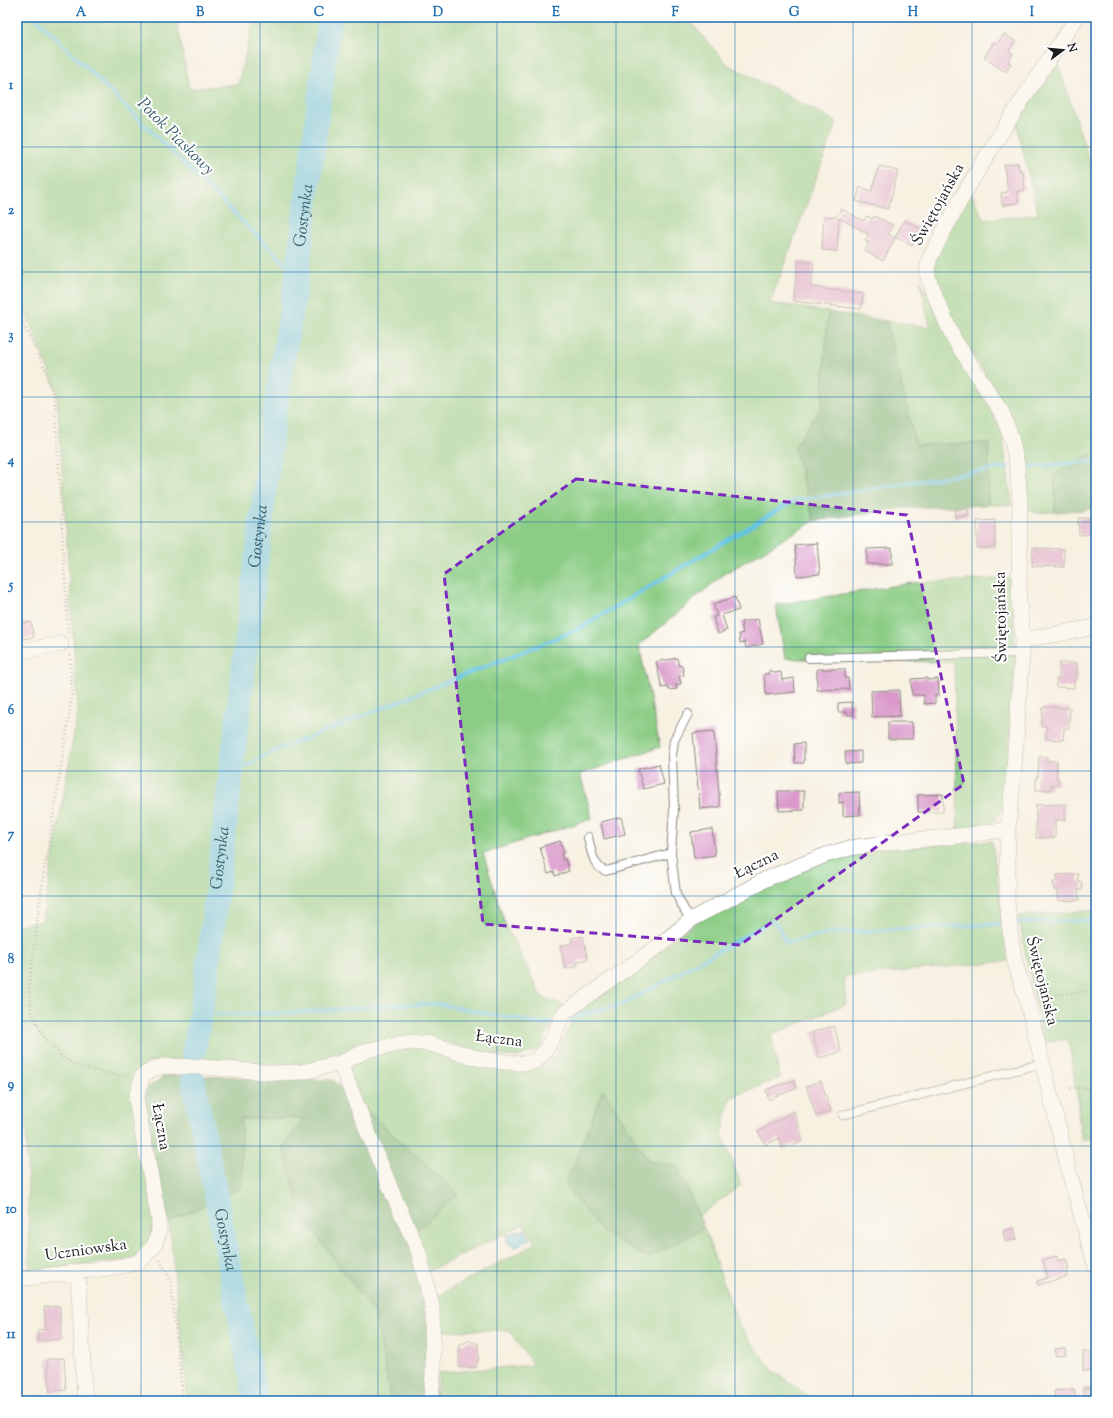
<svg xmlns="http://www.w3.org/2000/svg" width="1113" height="1418" viewBox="0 0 1113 1418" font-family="'Sorts Mill Goudy',serif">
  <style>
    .green { fill: #8ccd85; stroke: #547450 }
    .forest { fill: #71b072; stroke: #466647 }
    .water { fill: #65c3e3; stroke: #407080 }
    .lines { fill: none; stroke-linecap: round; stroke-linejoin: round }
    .stream { stroke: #65c3e3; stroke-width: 4 }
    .river { stroke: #65c3e3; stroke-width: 24 }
    .building { fill: #d998c9 }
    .lane-casing { stroke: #8a867f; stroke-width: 10 }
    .street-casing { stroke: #8a867f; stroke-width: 16 }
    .path { stroke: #8a867f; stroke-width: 2.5; stroke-dasharray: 1 3; stroke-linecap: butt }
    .lane { stroke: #fff; stroke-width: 8 }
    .street { stroke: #fff; stroke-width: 15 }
    .marked { fill: none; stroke: #7b2cbf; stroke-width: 3; stroke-dasharray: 8 5; stroke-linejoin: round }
    .grid { fill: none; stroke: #1f6fb2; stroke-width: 1; stroke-opacity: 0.55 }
    .labels { text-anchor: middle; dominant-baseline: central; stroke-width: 4; stroke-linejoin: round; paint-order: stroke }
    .street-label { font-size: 16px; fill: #1c1c1c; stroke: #fff }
    .water-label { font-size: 17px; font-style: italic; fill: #395f6c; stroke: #fff }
    .neatline { fill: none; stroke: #1f6fb2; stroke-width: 1.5 }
    .grid-label { font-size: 13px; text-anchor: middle; font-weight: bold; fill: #1f6fb2 }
  </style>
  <rect width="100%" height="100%" fill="#fff"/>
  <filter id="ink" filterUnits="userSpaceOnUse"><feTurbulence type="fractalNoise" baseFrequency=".025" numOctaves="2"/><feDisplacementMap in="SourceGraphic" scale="8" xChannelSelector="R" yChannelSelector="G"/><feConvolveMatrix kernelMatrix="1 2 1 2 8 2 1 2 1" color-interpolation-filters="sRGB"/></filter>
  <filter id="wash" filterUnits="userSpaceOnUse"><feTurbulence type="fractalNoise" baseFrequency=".012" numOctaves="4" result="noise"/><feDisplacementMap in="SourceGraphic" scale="16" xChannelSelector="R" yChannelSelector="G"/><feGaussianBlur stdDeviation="0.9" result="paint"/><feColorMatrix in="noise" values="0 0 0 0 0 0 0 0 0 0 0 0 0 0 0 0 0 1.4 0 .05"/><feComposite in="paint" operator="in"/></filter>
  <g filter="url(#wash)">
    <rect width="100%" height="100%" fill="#f7f1e2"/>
    <path class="green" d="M17,17H176L189,89L238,84L255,17H686L727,64L837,122L770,303L828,312L822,407L794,447L814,521L724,574L639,645L660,747L580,774L592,819L483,853L505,924L542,997L562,1005L539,1049L518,1057L495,1055L417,1035L358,1047L305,1065L180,1059L145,1063L134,1088L154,1223L147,1248L133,1259L30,1271L25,1091L17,1092V925L42,921L78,711L57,392L33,329L17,297Z
      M1057,60L1096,182V452L1055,474V512L1037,513L1025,509V457L1013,419L951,320L932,275L934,257L971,192L984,220L1038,214L1016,122Z
      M920,280L1002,431L1012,505H988V443L916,445L886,321L930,327Z
      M1013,578L1015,662L1005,805C990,830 985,827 958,830L954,662L820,660L785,658L776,605L912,583Z
      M992,841L1008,961L844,977L846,1004L771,1035L780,1078L730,1098L722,1134L741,1185L699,1216L677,1166L649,1161L603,1090L647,1258L704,1228L738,1324L772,1370L816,1401H437L438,1373L533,1365L509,1330L440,1331L435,1297L535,1244L524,1224L425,1273L361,1106L349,1069L365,1057L417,1047L527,1072L555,1056L577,1012L699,920L813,864L865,850Z
      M1096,910V1139H1081L1076,1088L1068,1039L1044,1042L1018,916Z
      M305,1118L283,1146L301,1214L375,1314L391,1401H188L169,1222L242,1187L241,1119Z"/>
    <path class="forest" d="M828,312L886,321L916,445L989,443L988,505L902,508L814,521L794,447L822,407Z
      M1096,452V507L1084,510L1055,512V474Z
      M166,1075L333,1080L458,1194L415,1232L437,1401H391L375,1314L301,1215L283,1146L304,1118L241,1119L242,1187L169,1222L143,1111L147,1088Z
      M603,1090L649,1161L677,1166L704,1228L648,1258L603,1232L565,1186Z"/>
    <path class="water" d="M525,1229L530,1239L515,1248L507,1242L506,1235Z"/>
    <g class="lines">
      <path class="stream" d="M35,17L297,275
        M1025,467L1096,461
        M578,629L793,501L1008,467
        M231,775L265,755L574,631
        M1017,923L1096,920
        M200,1015L287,1013L393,1005L438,1004L544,1024L550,1022
        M569,1019L627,1002L767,924L773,921L778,926L786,943L831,933L998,924"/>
      <g class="river">
        <path id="s1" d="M193,1056L205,987L218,883L273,422L297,275L330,17"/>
        <path id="s2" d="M193,1079L256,1401"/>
      </g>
    </g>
    <g id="blocks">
      <path class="building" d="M1004,34L1015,41L1009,51L1013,54L1008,62L1011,64L1006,72L984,58L994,42L997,44Z
        M1018,163L1019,168L1020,169L1019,171H1023L1025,190L1017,191L1018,203L1002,205L1001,193L1008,192L1004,165Z
        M879,166L898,171L888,209L856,201L860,187L872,191Z
        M841,209L864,221L867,216L873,219L874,216L893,225L888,234L895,238L883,261L865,251L869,243L865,241L869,234L839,218L837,251L822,250L824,216L836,217Z
        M904,220L921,229L912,246L895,237Z
        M798,261L814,263L811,287L863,294L861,309L793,301Z
        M968,509V516L955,518L954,510Z
        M1078,518H1096V534L1079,535Z
        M995,520V548H977V521Z
        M817,543L820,574L797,576L795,545Z
        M892,548V564H867V549Z
        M1033,548L1064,549V567L1032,566Z
        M735,597L739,610L722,615L727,630L718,634L713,617L717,616L713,604Z
        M758,619L763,644L746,648L745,642L740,643L739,634L743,633L741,622Z
        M31,622L34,637L17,640V624Z
        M677,658L679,666L682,665L684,675L679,676L681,684L676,685L677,689L669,690L668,687L662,688L656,662Z
        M1059,663H1077V680H1074V688L1056,687V679H1059Z
        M817,669H845V678H848L849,689L817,690Z
        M770,670L774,673L781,672L782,680L794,678L795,692L766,695L764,674H768Z
        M927,678V680L938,679L939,695H935V703L924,704V695H912L911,679Z
        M899,690L900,716L872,717L871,691Z
        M852,702L853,715H847V712H838V703Z
        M1043,707L1070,708L1069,728H1064L1063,740L1046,739L1047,726H1041Z
        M888,722H912L913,739H888Z
        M714,731L720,807L700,809L693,733Z
        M804,743V763H795L794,744Z
        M861,751V763L846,764L845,752Z
        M1039,757H1047V761H1057L1056,778H1058V785H1051V790H1036V777H1038Z
        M659,764L664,784L643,789L638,769Z
        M778,791H804V810L779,811Z
        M859,792L860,815L843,816V802L839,803V793Z
        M943,794V812H918V795Z
        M1065,804V820H1055V838H1036V805Z
        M621,817L625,834L604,839L601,822Z
        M712,829L715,855L694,858L691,832Z
        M560,841L564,853L561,854L563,860L565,859L569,871L555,876L554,872L548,874L540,847Z
        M1078,874V881L1082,882V890H1078L1079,900L1058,901V890H1054L1053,882H1058L1057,875Z
        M583,936L588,959L577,962L578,966L566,969L560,946L572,943L571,938Z
        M834,1026L841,1052L819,1058L812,1032Z
        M794,1080L796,1089L776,1096L769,1100L766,1090Z
        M821,1081L831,1111L816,1116L806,1086Z
        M794,1111L803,1141L782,1148L779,1138L766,1145L758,1132Z
        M1014,1228L1017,1239L1005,1242L1003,1231Z
        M1057,1256L1058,1261L1066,1259L1069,1269L1067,1270L1068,1276L1038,1285L1037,1281L1048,1278L1043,1260Z
        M60,1306L62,1339L38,1341V1330L46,1329L44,1307Z
        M467,1341H470L473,1343H478L479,1360H477V1367H459V1344L465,1343Z
        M1065,1348L1066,1355L1056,1356L1055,1349Z
        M1083,1352H1096V1370L1083,1371Z
        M64,1358L66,1390L50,1392L47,1359Z
        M1096,1387V1401H1084L1083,1388Z
        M1074,1389L1076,1401H1055L1054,1391Z"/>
    </g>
  </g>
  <g filter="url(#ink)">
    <use href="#blocks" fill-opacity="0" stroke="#8a867f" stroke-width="1"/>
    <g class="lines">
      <defs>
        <path id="lane" d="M809,658L1022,653
          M688,714L674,740L672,756L674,809L671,853L676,894L685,911L692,919
          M588,837C591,849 593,868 606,871L671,853
          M843,1115L1043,1063"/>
        <path id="street" d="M1077,17C1025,96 970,175 929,260L927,274L933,292L954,339L1002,413L1011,437L1017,465L1020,502L1019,601L1023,640L1022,653L1013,783L1008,829L1007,899L1011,941L1016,966L1027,1000L1071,1179L1096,1268
          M1023,640L1096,627
          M17,652L61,644
          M340,1063L394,1197L418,1250L432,1306L433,1373L431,1401
          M78,1272L85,1401
          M17,1279L117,1267L139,1262L154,1246L159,1232V1220L136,1099L142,1076L153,1069L164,1066L203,1067L275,1073L302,1072L340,1063L368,1050L411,1042L430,1044L481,1059L514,1063H524L535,1061L543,1054L551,1041L564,1013L660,945L692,919L766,879L826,855L850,848L893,842L969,835L1008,829"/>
      </defs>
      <use href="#lane" class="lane-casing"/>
      <use href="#street" class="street-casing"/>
      <path class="path" d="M17,311L45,369L55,402L68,632
        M70,655L72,698L42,885L29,986L32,1013L42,1034L64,1059L80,1067L115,1075L129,1076
        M1039,997L1061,994L1096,991
        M1070,1088L1096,1087
        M1078,1088L1084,1133L1090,1136H1096
        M160,1260L171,1281L183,1401"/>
      <use href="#lane" class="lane"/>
      <use href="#street" class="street"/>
    </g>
  </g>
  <path d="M0 0H1113V1418H0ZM576,479L907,515L964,784L740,945L483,924L444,574Z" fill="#f7f1e2" fill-opacity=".55" fill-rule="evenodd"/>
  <path class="marked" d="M576,479L907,515L964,784L740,945L483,924L444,574Z"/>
  <path class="grid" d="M141,17V1401M260,17V1401M378,17V1401M497,17V1401M616,17V1401M735,17V1401M853,17V1401M972,17V1401M17,147H1096M17,272H1096M17,397H1096M17,522H1096M17,647H1096M17,771H1096M17,896H1096M17,1021H1096M17,1146H1096M17,1271H1096"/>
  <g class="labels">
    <g class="street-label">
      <text transform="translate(939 205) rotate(-61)">Świętojańska</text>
      <text transform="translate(1002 617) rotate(-91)">Świętojańska</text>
      <text transform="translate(757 865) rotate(-26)">Łączna</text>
      <text transform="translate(1041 981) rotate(76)">Świętojańska</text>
      <text transform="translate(499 1040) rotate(7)">Łączna</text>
      <text transform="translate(160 1127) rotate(80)">Łączna</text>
      <text transform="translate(86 1251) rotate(-8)">Uczniowska</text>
    </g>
    <g class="water-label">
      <text transform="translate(175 137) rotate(45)">Potok Piaskowy</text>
      <text stroke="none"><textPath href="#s1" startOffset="848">Gostynka</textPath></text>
      <text stroke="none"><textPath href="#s1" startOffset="524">Gostynka</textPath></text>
      <text stroke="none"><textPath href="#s1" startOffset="200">Gostynka</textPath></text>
      <text stroke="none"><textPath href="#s2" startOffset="164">Gostynka</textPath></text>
    </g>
  </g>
  <rect width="1113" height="1418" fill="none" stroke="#fff" stroke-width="44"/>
  <g transform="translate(1063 50) rotate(74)" stroke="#ffffff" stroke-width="3" paint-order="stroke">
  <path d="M0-3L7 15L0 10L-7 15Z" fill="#1c1c1c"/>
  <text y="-6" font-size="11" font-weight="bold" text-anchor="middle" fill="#1c1c1c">N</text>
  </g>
  <rect x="22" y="22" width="1069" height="1374" class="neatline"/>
  <g class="grid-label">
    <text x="81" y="16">A</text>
    <text x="200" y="16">B</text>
    <text x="319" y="16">C</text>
    <text x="438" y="16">D</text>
    <text x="556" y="16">E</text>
    <text x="675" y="16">F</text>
    <text x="794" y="16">G</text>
    <text x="913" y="16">H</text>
    <text x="1032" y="16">I</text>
    <text x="11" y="89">1</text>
    <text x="11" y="214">2</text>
    <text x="11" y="339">3</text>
    <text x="11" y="464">4</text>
    <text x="11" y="589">5</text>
    <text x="11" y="714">6</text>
    <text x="11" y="838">7</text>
    <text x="11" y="963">8</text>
    <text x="11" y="1088">9</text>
    <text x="11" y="1213">10</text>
    <text x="11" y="1338">11</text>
  </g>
</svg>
